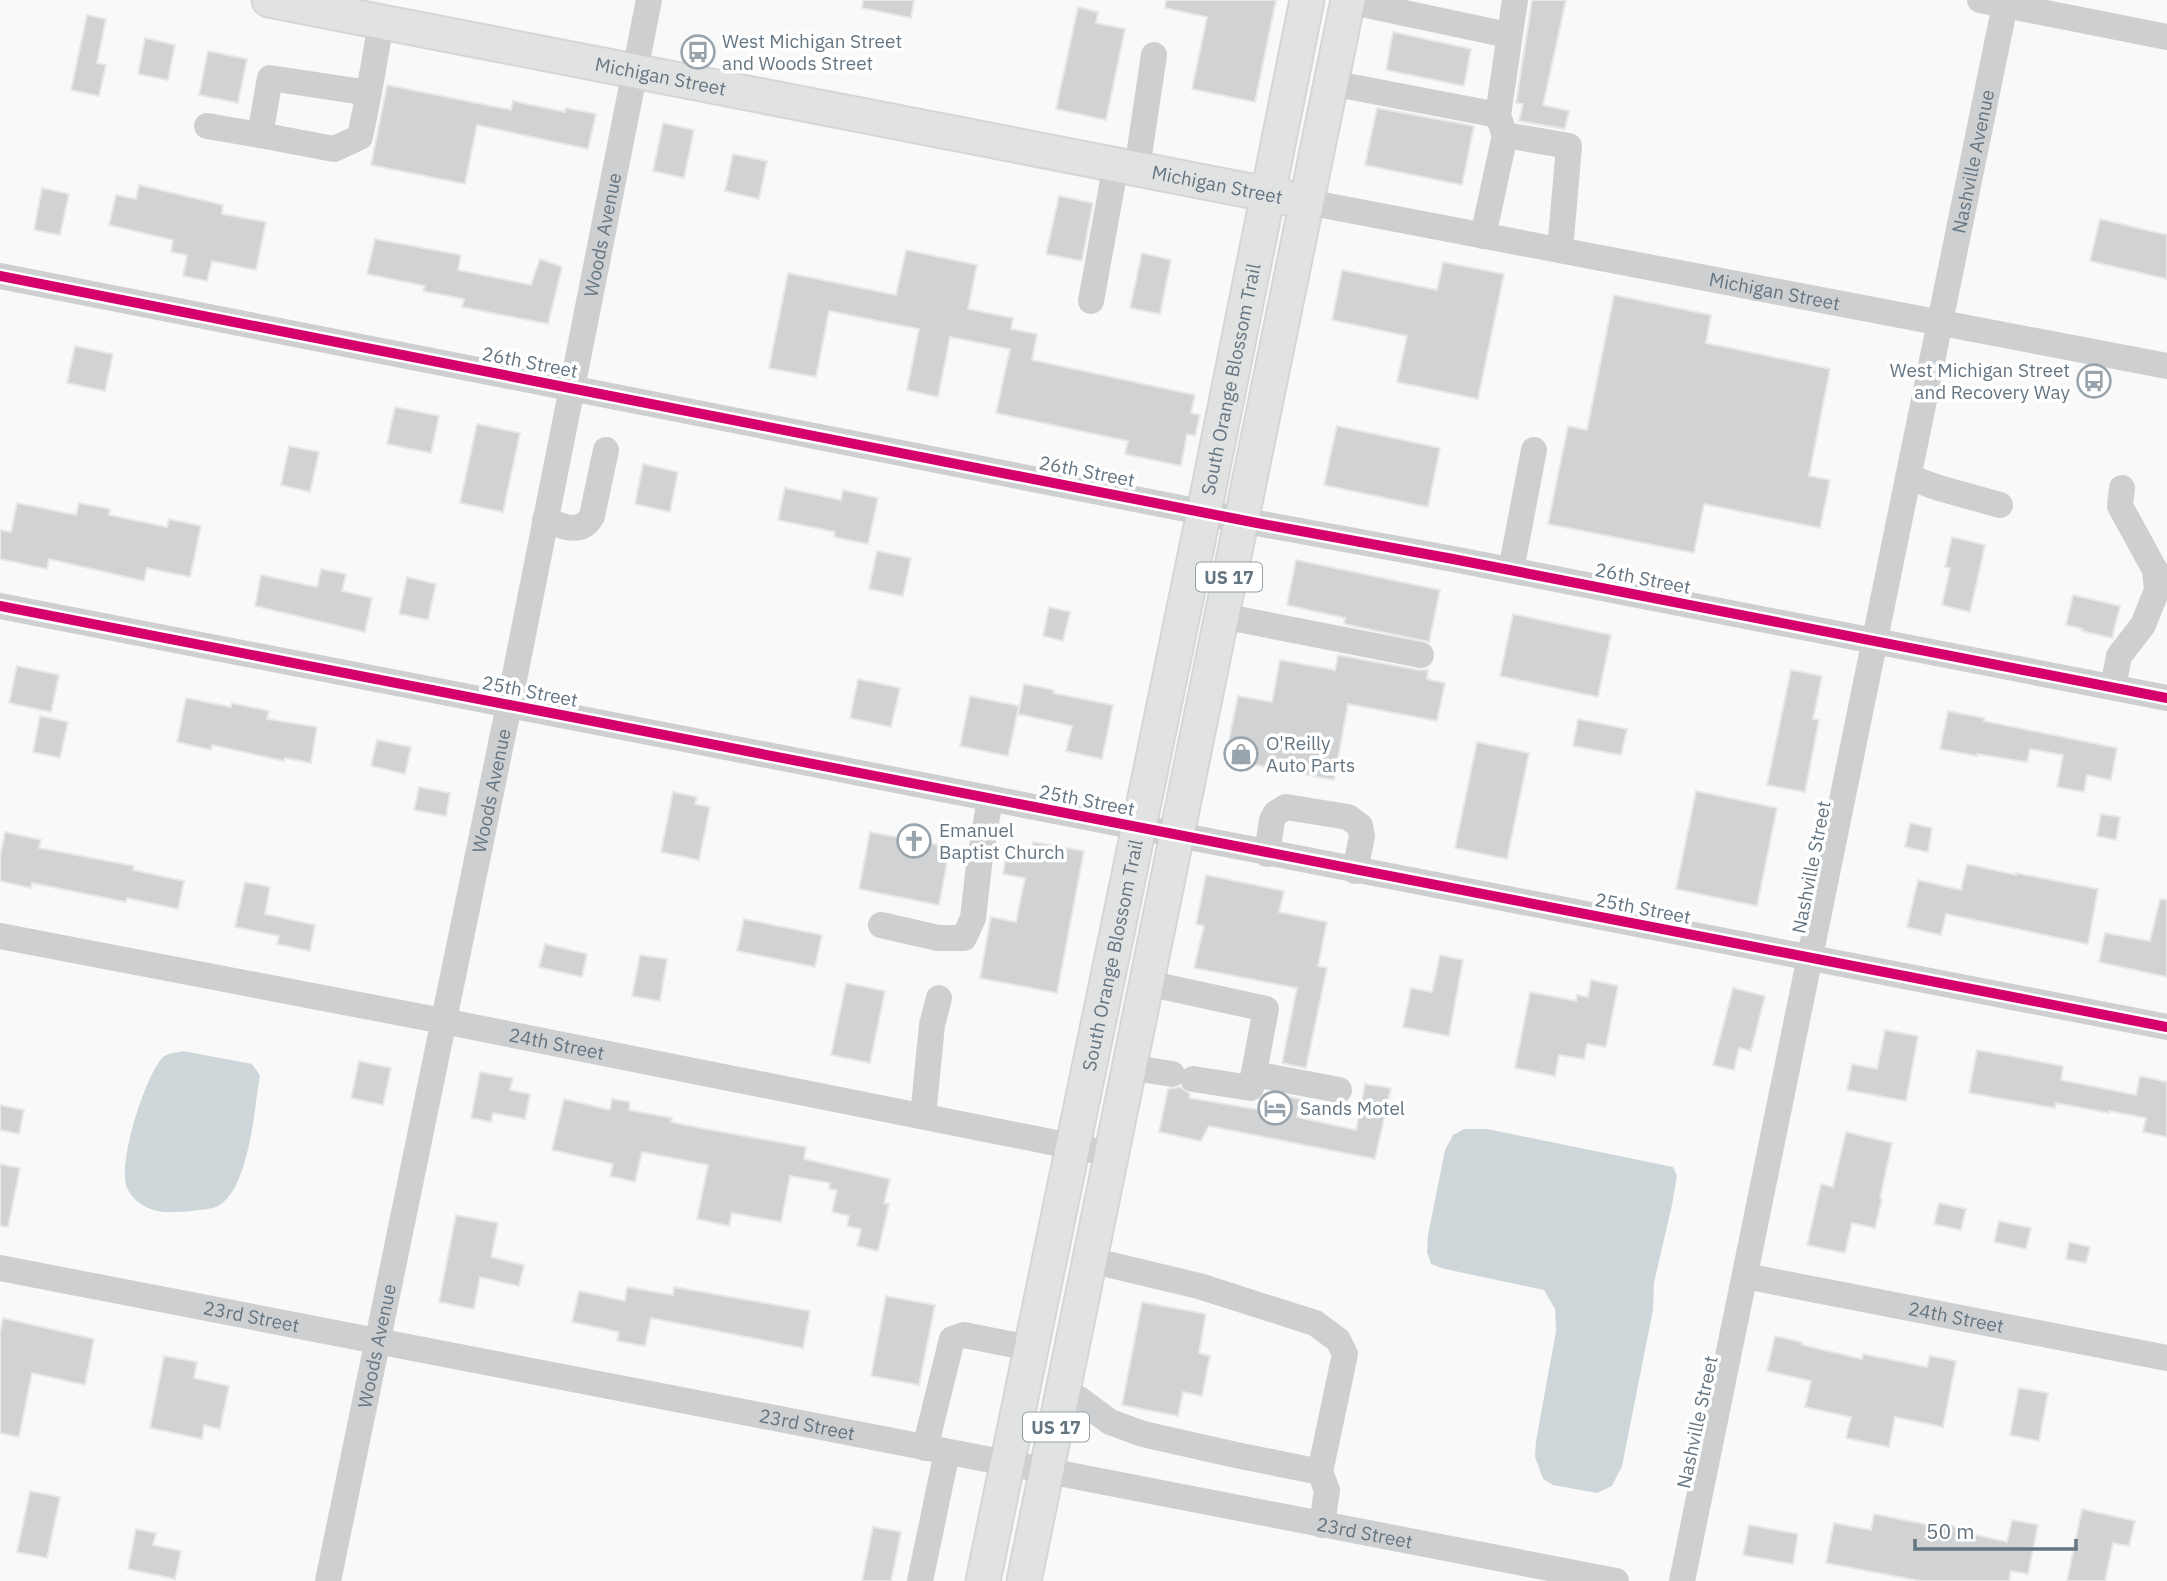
<svg xmlns="http://www.w3.org/2000/svg" width="2167" height="1581" viewBox="0 0 2167 1581" font-family="'IBM Plex Sans',sans-serif">
  <style>
    .water { fill: #ced6d9 }
    .building { fill: #d0d2d3; stroke: #e8e8e8; stroke-width: 2 }
    .lines { fill: none; stroke-linecap: round; stroke-linejoin: round }
    .major-casing { stroke: #d5d6d7; stroke-width: 37 }
    .minor { stroke: #cecfd0; stroke-width: 26 }
    .major { stroke: #e1e2e2; stroke-width: 33 }
    .cycleway-casing { stroke: #fff; stroke-width: 15 }
    .cycleway { stroke: #d6006c; stroke-width: 10 }
    .labels { text-anchor: middle; dominant-baseline: central; stroke-width: 7; stroke-linejoin: round; paint-order: stroke }
    .shield { fill: #fff; stroke: #939fa8; stroke-width: 2 }
    .shield-label { font-size: 18px; font-weight: bold; fill: #657683 }
    .poi-label { font-size: 19px; fill: #657683; stroke: #fff; text-anchor: start }
    .street-label { font-size: 19px; fill: #657683; stroke: #fff }
  </style>
  <rect width="100%" height="100%" fill="#f9f9f9"/>
  <path class="water" d="M183,1051L252,1064L260,1075L258,1087C254,1117 247,1191 218,1206C211,1210 181,1212 171,1212C154,1213 135,1205 127,1188C117,1166 145,1075 163,1057C168,1053 176,1053 183,1051Z
    M1464,1129H1487L1673,1167L1677,1176L1672,1205L1654,1283L1653,1310L1622,1466L1612,1486L1597,1493L1553,1485L1543,1479L1535,1457L1536,1441L1556,1331L1555,1309L1544,1290L1445,1269L1431,1264L1427,1252L1428,1235L1445,1150L1453,1135Z"/>
  <path class="building" d="M863,0H914L911,18L862,8Z
    M1166,0H1276L1255,102L1192,89L1207,17L1165,8Z
    M1532,0H1566L1543,105L1569,111L1565,129L1519,121L1523,104L1516,103Z
    M1078,7L1098,12L1096,23L1125,29L1106,120L1056,109Z
    M87,15L106,19L97,63L106,65L99,96L71,90Z
    M1393,32L1471,49L1464,86L1386,70Z
    M145,38L175,45L168,80L138,74Z
    M208,51L247,59L238,103L199,95Z
    M387,85L511,110L513,101L565,112L566,108L596,114L588,149L477,125L465,184L371,165Z
    M1377,108L1474,126L1462,185L1365,165Z
    M663,123L694,130L684,178L653,171Z
    M733,154L767,161L759,199L725,191Z
    M139,185L223,205L222,214L266,222L256,270L212,261L207,281L183,276L187,255L171,252L173,240L109,225L116,195L136,199Z
    M42,188L69,194L60,235L34,230Z
    M1059,196L1093,203L1082,261L1046,254Z
    M2100,219L2167,235V279L2090,261Z
    M375,239L461,255L458,270L531,285L540,259L562,267L548,324L462,307L464,299L423,291L425,286L367,274Z
    M906,250L977,265L968,309L1013,318L1011,329L1037,334L1032,360L1195,395L1191,413L1200,415L1195,436L1187,434L1181,466L1125,454L1128,441L996,413L1010,349L950,337L938,397L907,390L919,329L829,311L816,377L769,368L788,273L896,295Z
    M1142,253L1171,260L1160,314L1130,308Z
    M1443,262L1504,274L1478,399L1397,382L1407,336L1332,320L1342,270L1437,290Z
    M1614,295L1711,315L1706,343L1830,369L1809,476L1830,480L1820,528L1704,504L1694,553L1548,524L1568,426L1587,430Z
    M75,346L113,354L105,391L67,383Z
    M395,407L439,416L431,453L387,444Z
    M477,424L520,433L503,512L460,503Z
    M1337,426L1440,448L1428,507L1324,485Z
    M289,446L319,452L310,492L281,485Z
    M643,464L678,472L670,512L635,504Z
    M785,488L841,500L843,490L878,498L868,544L834,537L835,532L778,520Z
    M17,503L76,515L79,503L110,509L109,515L167,527L169,519L201,526L190,577L147,568L144,581L49,559L47,569L0,559V530L11,532Z
    M1952,537L1985,545L1970,612L1942,605L1950,568L1945,567Z
    M877,551L911,558L903,596L869,589Z
    M1296,560L1440,590L1429,642L1344,624L1345,618L1287,605Z
    M321,569L346,574L342,591L372,598L365,632L255,606L261,575L317,587Z
    M407,577L436,584L428,620L399,614Z
    M2073,595L2120,606L2112,638L2082,631L2083,629L2066,625Z
    M1049,607L1070,612L1063,641L1043,636Z
    M1513,614L1611,635L1598,697L1500,676Z
    M1338,655L1418,670H1428L1427,679L1445,683L1437,721L1348,704L1334,780L1225,759L1238,696L1272,702L1280,660L1335,670Z
    M17,666L59,675L51,712L9,703Z
    M1791,670L1822,676L1813,719L1819,720L1805,792L1767,785Z
    M858,679L900,688L891,727L850,718Z
    M1024,684L1054,690L1053,693L1113,705L1102,759L1066,751L1072,726L1018,714Z
    M970,696L1019,706L1008,756L960,746Z
    M186,698L231,707L232,703L269,711L267,719L317,727L311,763L285,758L284,761L212,745L211,750L177,742Z
    M1948,711L1984,718V721L2117,748L2111,780L2087,775L2084,792L2057,787L2063,755L2030,749L2027,762L1977,754V756L1940,749Z
    M40,716L68,722L60,758L33,752Z
    M1578,719L1627,729L1621,755L1573,746Z
    M377,740L411,747L405,774L371,766Z
    M1477,742L1529,753L1507,859L1455,848Z
    M419,787L450,793L446,816L414,810Z
    M1696,791L1777,808L1757,906L1676,889Z
    M673,792L697,797L695,804L710,807L699,860L661,852Z
    M2101,814L2120,817L2116,840L2097,836Z
    M1910,823L1932,828L1928,852L1905,847Z
    M5,832L41,840L39,848L134,866L133,870L184,881L178,909L127,898L126,902L32,883L31,888L0,881V857Z
    M870,832L950,847L939,905L859,889Z
    M1033,842L1084,851L1057,993L980,978L991,917L1016,922L1025,878L1003,874L1008,845L1032,849Z
    M1967,864L2016,875V873L2098,889L2088,944L1946,914L1941,935L1907,927L1918,880L1961,890Z
    M1206,875L1284,891L1279,912L1327,922L1318,966L1327,968L1306,1068L1282,1063L1297,988L1194,968L1204,926L1196,924Z
    M245,882L270,887L265,914L315,925L310,951L277,944L279,936L235,927Z
    M2160,899L2167,900V977L2099,962L2105,933L2150,941Z
    M744,919L822,935L815,967L737,951Z
    M545,944L587,954L582,977L539,967Z
    M640,955L667,959L660,1001L632,996Z
    M1440,955L1463,960L1449,1036L1403,1027L1411,988L1432,992Z
    M1591,980L1618,986L1606,1047L1587,1044L1584,1059L1559,1055L1555,1076L1515,1068L1530,992L1576,1001L1577,995L1588,997Z
    M846,983L885,991L870,1063L831,1055Z
    M1733,988L1765,996L1751,1051L1739,1048L1734,1070L1713,1065Z
    M1885,1030L1918,1036L1906,1101L1847,1090L1852,1064L1877,1069Z
    M1977,1050L2063,1066L2061,1080L2136,1095L2140,1076L2167,1082V1137L2143,1132L2146,1118L2109,1111V1113L2056,1103L2055,1108L1969,1093Z
    M359,1061L391,1068L383,1105L351,1098Z
    M480,1072L513,1078L510,1090L530,1094L525,1119L493,1113L491,1122L471,1118Z
    M1365,1084L1391,1088L1375,1159L1209,1126L1201,1141L1159,1132L1168,1089L1180,1087L1190,1094L1189,1098L1272,1112L1275,1094L1301,1099L1297,1117L1356,1130Z
    M564,1099L610,1110L612,1099L630,1102L629,1110L672,1118L671,1122L700,1128L806,1147L804,1159L890,1179L884,1203L889,1204L878,1251L857,1246L861,1229L847,1226L849,1216L832,1212L837,1190L829,1189L830,1183L790,1176L781,1222L732,1213L729,1226L697,1219L708,1165L642,1152L635,1182L610,1176L613,1164L552,1150Z
    M0,1105L24,1110L19,1134L0,1130Z
    M1846,1132L1892,1143L1880,1198L1882,1199L1875,1228L1852,1223L1845,1253L1807,1245L1821,1184L1833,1187Z
    M0,1164L20,1168L8,1227L0,1226Z
    M1939,1203L1966,1209L1961,1230L1934,1224Z
    M456,1215L498,1223L491,1257L524,1265L519,1286L480,1277L474,1309L439,1302Z
    M1999,1221L2031,1228L2026,1249L1994,1242Z
    M2069,1242L2090,1247L2086,1263L2066,1259Z
    M627,1287L673,1295L674,1287L810,1311L803,1348L651,1318L645,1346L617,1341L619,1332L572,1322L579,1291L625,1301Z
    M886,1296L935,1305L919,1385L871,1376Z
    M1142,1302L1206,1314L1199,1353L1210,1356L1202,1396L1183,1392L1178,1416L1122,1405Z
    M3,1318L94,1339L85,1385L32,1373L19,1437L0,1433V1333Z
    M1775,1336L1802,1342V1345L1862,1359L1863,1354L1927,1367L1930,1356L1956,1361L1943,1427L1895,1417L1889,1447L1846,1438L1851,1417L1805,1407L1811,1381L1767,1371Z
    M164,1356L197,1362L194,1378L229,1386L220,1429L204,1425L202,1439L150,1428Z
    M2019,1388L2048,1393L2039,1441L2010,1435Z
    M30,1491L60,1497L47,1558L17,1552Z
    M2082,1509L2135,1521L2129,1546L2113,1543L2105,1581H2067Z
    M1874,1514L1929,1525L1930,1522L1969,1529L1968,1533L2007,1542L2012,1520L2038,1525L2028,1574L2011,1571L2009,1581H1921L1826,1563L1834,1523L1871,1530Z
    M1749,1525L1798,1534L1793,1564L1743,1555Z
    M873,1527L901,1532L891,1581H862Z
    M136,1529L156,1533L153,1545L181,1551L175,1579L128,1569Z"/>
  <g class="lines">
    <defs>
      <g id="major">
        <path id="s7" d="M269,0L1287,198"/>
        <path id="s8" d="M983,1581L1204,512L1307,0"/>
        <path d="M1024,1581L1348,0"/>
      </g>
    </defs>
    <use href="#major" class="major-casing"/>
    <g class="minor">
      <path d="M1980,0L2167,37"/>
      <path d="M1348,1L1508,35"/>
      <path d="M1331,83L1498,115"/>
      <path d="M369,93L270,78L260,135L334,149L360,137C368,99 375,60 381,21"/>
      <path d="M207,126L260,135"/>
      <path d="M1503,130L1498,115L1515,0"/>
      <path d="M1137,169L1154,55"/>
      <path id="s1" d="M1307,202L2167,366"/>
      <path d="M1483,236L1505,135L1569,146L1560,250"/>
      <path d="M0,276L1257,523L1453,559L2167,698"/>
      <path d="M1091,301L1116,164"/>
      <path d="M1908,477L1939,488L2000,505"/>
      <path d="M545,520C563,526 581,536 592,516L606,450"/>
      <path d="M1511,570L1534,450"/>
      <path d="M0,606L2167,1027"/>
      <path d="M1222,616L1421,655"/>
      <path d="M2113,687L2119,656L2143,625L2157,590L2155,570L2120,506L2122,488"/>
      <path d="M1267,854L1272,820L1276,813L1286,807L1348,817L1360,826L1362,836L1355,871"/>
      <path d="M881,925L938,938H964L973,918L979,865L990,799"/>
      <path id="s2" d="M0,936L443,1021L1111,1154"/>
      <path d="M1147,983L1266,1009L1251,1088L1193,1079"/>
      <path d="M1129,1067L1172,1074"/>
      <path d="M1254,1074L1339,1090"/>
      <path d="M923,1116L932,1025L939,998"/>
      <path d="M1090,1260L1199,1286L1315,1323L1338,1340L1345,1354L1320,1472L1327,1490L1322,1525"/>
      <path id="s3" d="M0,1268C539,1371 1077,1478 1616,1581"/>
      <path id="s4" d="M1745,1276L2167,1358"/>
      <path d="M1062,1396L1079,1399L1110,1422L1143,1434L1236,1455L1320,1472"/>
      <path d="M925,1448L952,1339L964,1335L1030,1348"/>
      <path id="s5" d="M328,1581L509,705L649,0"/>
      <path d="M920,1581L947,1452"/>
      <path id="s6" d="M1682,1581L2006,0"/>
    </g>
    <use href="#major" class="major"/>
    <defs>
      <path id="cycleway" d="M0,276L1257,523L1453,559L2167,698
        M0,606L2167,1027"/>
    </defs>
    <use href="#cycleway" class="cycleway-casing"/>
    <use href="#cycleway" class="cycleway"/>
  </g>
  <defs>
    <symbol id="bus-ring" viewBox="-11 -11 22 22"><circle r="9.5" fill="#fff" stroke="#99a4ac" stroke-width="1.5"/><path d="M-5-6H5V4H4V6H2V4H-2V6H-4V4H-5ZM-3.5-4V0h7V-4ZM-3.5 1.2v1.5H-2V1.2ZM2 1.2v1.5H3.5V1.2Z" fill="#99a4ac"/></symbol>
    <symbol id="shop-ring" viewBox="-11 -11 22 22"><circle r="9.5" fill="#fff" stroke="#99a4ac" stroke-width="1.5"/><path d="M-5-2.5h2.3a2.7 3.5 0 0 1 5.4 0H5L5.5 6h-11ZM-1.5-2.5h3a1.5 2.3 0 0 0-3 0Z" fill="#99a4ac"/></symbol>
    <symbol id="church-ring" viewBox="-11 -11 22 22"><circle r="9.5" fill="#fff" stroke="#99a4ac" stroke-width="1.5"/><path d="M-1.2-6h2.4v3.5h3.3v2.4h-3.3V6h-2.4V-.1h-3.3v-2.4h3.3Z" fill="#99a4ac"/></symbol>
    <symbol id="hotel-ring" viewBox="-11 -11 22 22"><circle r="9.5" fill="#fff" stroke="#99a4ac" stroke-width="1.5"/><path d="M-6-4.5h1.5V1H6V5H4.5V3h-9V5H-6ZM-4 0a1.8 1.8 0 1 1 3.6 0ZM.5 0V-2.5h3Q6-2.5 6 0Z" fill="#99a4ac"/></symbol>
  </defs>
  <g fill-rule="evenodd">
    <use href="#bus-ring" x="679" y="33" width="38" height="38"/>
    <use href="#bus-ring" x="2075" y="362" width="38" height="38"/>
    <use href="#shop-ring" x="1222" y="735" width="38" height="38"/>
    <use href="#church-ring" x="895" y="822" width="38" height="38"/>
    <use href="#hotel-ring" x="1256" y="1089" width="38" height="38"/>
  </g>
  <g class="labels">
    <g class="shield">
      <rect x="1196" y="562.5" width="66" height="29" rx="5"/>
      <rect x="1023" y="1412.5" width="66" height="29" rx="5"/>
    </g>
    <g class="shield-label">
      <text x="1229" y="577">US 17</text>
      <text x="1056" y="1427">US 17</text>
    </g>
    <g class="poi-label">
      <text x="722" y="41">West Michigan Street<tspan x="722" dy="22">and Woods Street</tspan></text>
      <text x="2070" y="370" text-anchor="end">West Michigan Street<tspan x="2070" dy="22">and Recovery Way</tspan></text>
      <text x="1266" y="743">O'Reilly<tspan x="1266" dy="22">Auto Parts</tspan></text>
      <text x="939" y="830">Emanuel<tspan x="939" dy="22">Baptist Church</tspan></text>
      <text x="1300" y="1108">Sands Motel</text>
    </g>
    <g class="street-label">
      <text stroke="none"><textPath href="#s7" startOffset="399">Michigan Street</textPath></text>
      <text stroke="none"><textPath href="#s6" startOffset="1449">Nashville Avenue</textPath></text>
      <text stroke="none"><textPath href="#s7" startOffset="966">Michigan Street</textPath></text>
      <text stroke="none"><textPath href="#s5" startOffset="1374">Woods Avenue</textPath></text>
      <text stroke="none"><textPath href="#s1" startOffset="476">Michigan Street</textPath></text>
      <text transform="translate(530 362) rotate(11)">26th Street</text>
      <text stroke="none"><textPath href="#s8" startOffset="1227">South Orange Blossom Trail</textPath></text>
      <text transform="translate(1087 471) rotate(11)">26th Street</text>
      <text transform="translate(1643 578) rotate(11)">26th Street</text>
      <text transform="translate(530 691) rotate(11)">25th Street</text>
      <text stroke="none"><textPath href="#s5" startOffset="807">Woods Avenue</textPath></text>
      <text transform="translate(1087 800) rotate(11)">25th Street</text>
      <text transform="translate(1811 867) rotate(-79)">Nashville Street</text>
      <text transform="translate(1643 908) rotate(11)">25th Street</text>
      <text stroke="none"><textPath href="#s8" startOffset="639">South Orange Blossom Trail</textPath></text>
      <text stroke="none"><textPath href="#s2" startOffset="567">24th Street</textPath></text>
      <text stroke="none"><textPath href="#s3" startOffset="256">23rd Street</textPath></text>
      <text stroke="none"><textPath href="#s4" startOffset="215">24th Street</textPath></text>
      <text stroke="none"><textPath href="#s5" startOffset="240">Woods Avenue</textPath></text>
      <text transform="translate(1697 1422) rotate(-78)">Nashville Street</text>
      <text stroke="none"><textPath href="#s3" startOffset="822">23rd Street</textPath></text>
      <text stroke="none"><textPath href="#s3" startOffset="1390">23rd Street</textPath></text>
    </g>
  </g>
  <path d="M1915 1539v10h161v-10" fill="none" stroke="#657683" stroke-width="3.5"/>
  <text x="1926" y="1539" font-size="21" fill="#657683" stroke="#ffffff" stroke-width="5" paint-order="stroke">50 m</text>
</svg>
